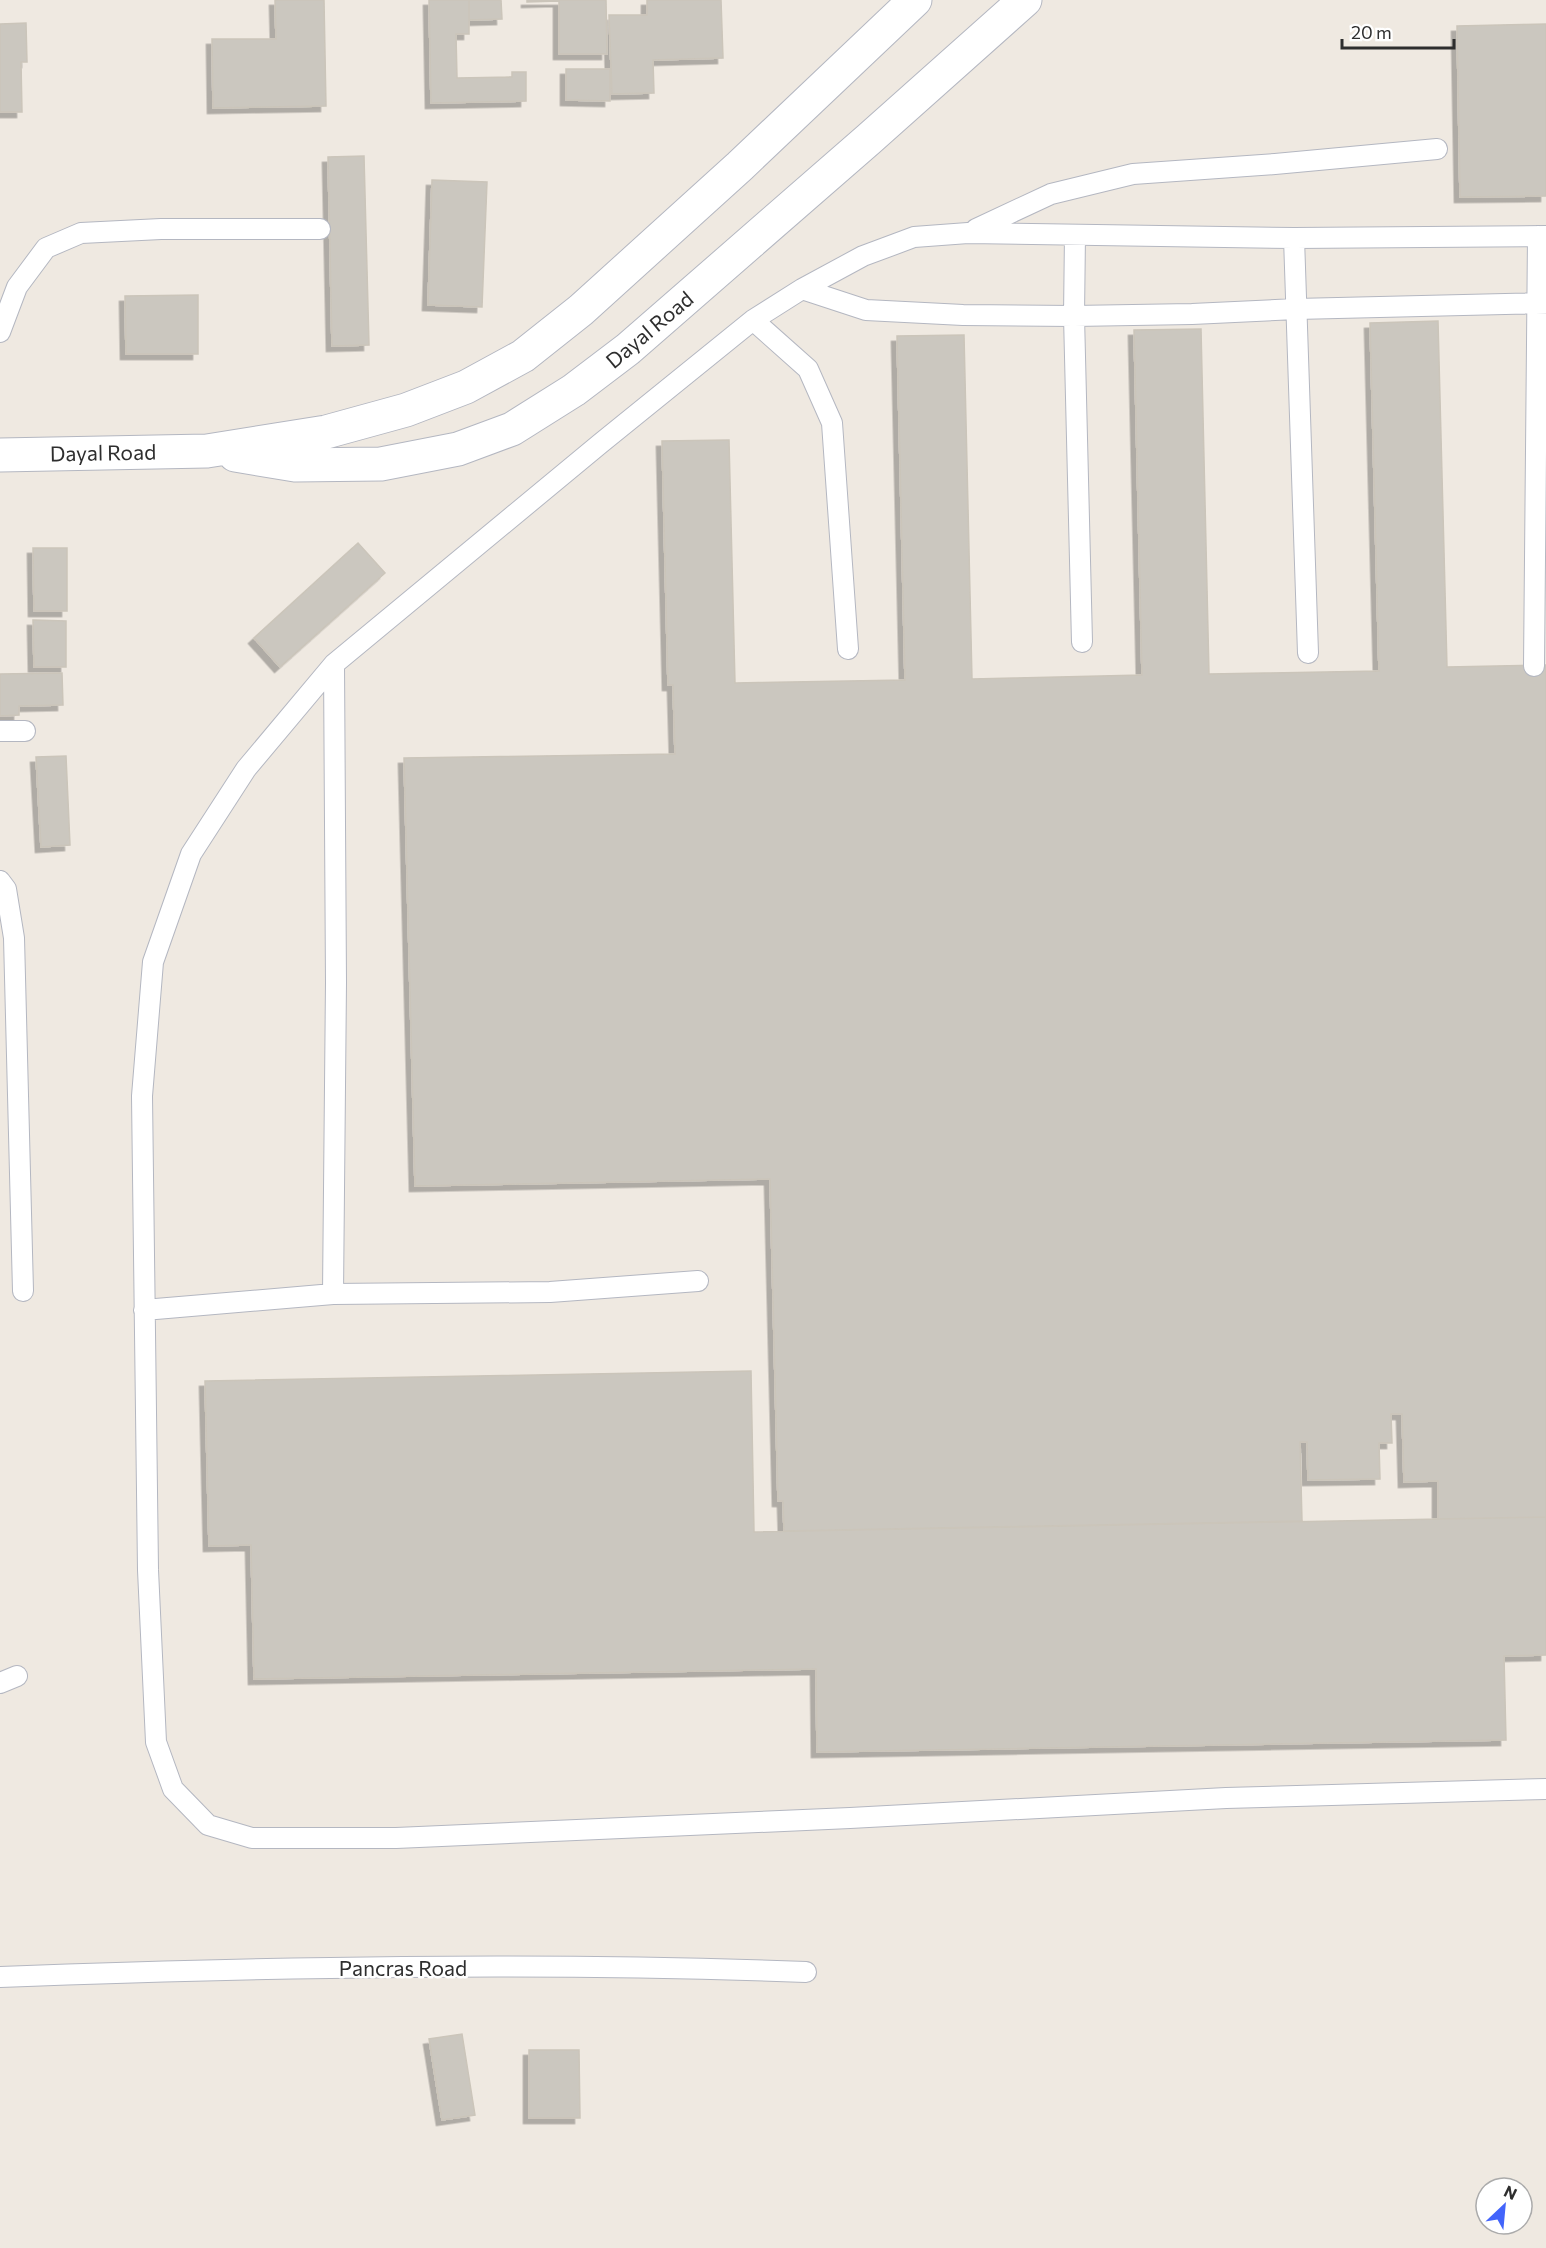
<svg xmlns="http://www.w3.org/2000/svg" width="1546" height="2248" viewBox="0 0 1546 2248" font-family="Commissioner,sans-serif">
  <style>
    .building { fill: #cbc7bf; stroke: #cbc5ba; stroke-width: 1.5; filter: url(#shadow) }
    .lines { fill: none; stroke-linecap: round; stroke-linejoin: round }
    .lane-casing { stroke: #b4b7c1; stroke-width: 22 }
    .secondary-casing { stroke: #b4b7c1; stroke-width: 35 }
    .lane { stroke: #fff; stroke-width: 20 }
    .secondary { stroke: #fff; stroke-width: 33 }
    .labels { text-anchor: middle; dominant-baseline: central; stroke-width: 5; stroke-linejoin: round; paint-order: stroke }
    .street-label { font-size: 21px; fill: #2e2e2e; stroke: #fff }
  </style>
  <defs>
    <filter id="shadow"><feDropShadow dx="-5.5" dy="5.5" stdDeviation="0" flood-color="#0004"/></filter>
  </defs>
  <rect width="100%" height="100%" fill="#efe9e1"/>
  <path class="building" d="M275,0H324L326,106L213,108L212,39H276Z
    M429,0H469V34H456L457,78L512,77V72H526V101L431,103Z
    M469,0H501L502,19L469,20Z
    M527,0H606L607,54H559V1L527,2Z
    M647,0H721L723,58L653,60L654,93L612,94L609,15H647Z
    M26,23L27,62H21L22,112H0V24Z
    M1546,24V196L1460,197L1457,26Z
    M566,69H610V101L566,100Z
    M364,156L369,345L332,346L328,157Z
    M432,180L487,182L482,307L428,305Z
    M198,295V354H126L125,296Z
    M1438,321L1447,667L1546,665V1517L1438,1519V1481L1404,1482L1402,1414H1391L1392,1443H1379L1380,1479L1308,1480L1307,1442H1300L1302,1521L784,1531L783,1501H778L770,1179L415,1186L404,758L675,754L673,685H668L662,441L729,440L735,683L905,680L897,336L964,335L972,679L1142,675L1134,330L1201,329L1209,674L1379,671L1370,323Z
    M358,543L385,573L280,667L254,638Z
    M33,548H67V611H34Z
    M33,620L66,621V667H34Z
    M62,673L63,705L19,706V715L0,716V674Z
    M66,756L70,845L41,847L36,757Z
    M751,1371L754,1532L1546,1517V1655L1504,1656L1506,1740L817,1752L816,1669L254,1679L251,1545L209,1546L205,1381Z
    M462,2034L475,2115L442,2120L429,2039Z
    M529,2050H579L580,2118H529Z"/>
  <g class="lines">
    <defs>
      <path id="lane" d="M976,229L1051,194L1133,174L1275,164L1437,149
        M1075,235L1074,316L1082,642
        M1546,236L1294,238L968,233L914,237L863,256L802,289L753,320L601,443L334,664L246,769L191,854L153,962L142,1096L148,1570L156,1742L173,1789L208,1825L252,1838H396L850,1818L1226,1798L1546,1789
        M1294,238L1308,653
        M802,289L866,310L963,315L1074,316L1192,314L1296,309L1546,303
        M753,320L808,369L832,423L848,649
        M0,332L17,287L46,248L81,233L161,229H320
        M1534,666L1538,236
        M0,731H25
        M0,881L6,889L14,938L23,1291
        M333,1294L336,982L334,664
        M144,1310L333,1294L550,1292L698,1281
        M0,1683L17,1676
        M0,1977C269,1967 537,1962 806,1972"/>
      <path id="secondary" d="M0,455L207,451L326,432L406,410L466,387L523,356L581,310L740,166L915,0
        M235,455L295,465L381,464L458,449L512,429L574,390L628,349L869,139L1025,0"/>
    </defs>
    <use href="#lane" class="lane-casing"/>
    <use href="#secondary" class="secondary-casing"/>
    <use href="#lane" class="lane"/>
    <use href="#secondary" class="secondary"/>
  </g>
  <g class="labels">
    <g class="street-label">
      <text transform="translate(649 329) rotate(-40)">Dayal Road</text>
      <text transform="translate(103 452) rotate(-1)">Dayal Road</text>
      <text x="403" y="1967">Pancras Road</text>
    </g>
  </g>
  <g transform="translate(1504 2206) rotate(26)"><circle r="28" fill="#ffffff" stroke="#ababab" stroke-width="1.5"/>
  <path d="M0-4.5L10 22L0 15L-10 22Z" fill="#4264fb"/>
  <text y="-9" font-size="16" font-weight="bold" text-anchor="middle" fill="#2e2e2e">N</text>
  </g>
  <path d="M1342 39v9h112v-9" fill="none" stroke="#2e2e2e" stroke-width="3"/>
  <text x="1351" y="39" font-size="18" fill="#2e2e2e" stroke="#ffffff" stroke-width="4.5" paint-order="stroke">20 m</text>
</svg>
